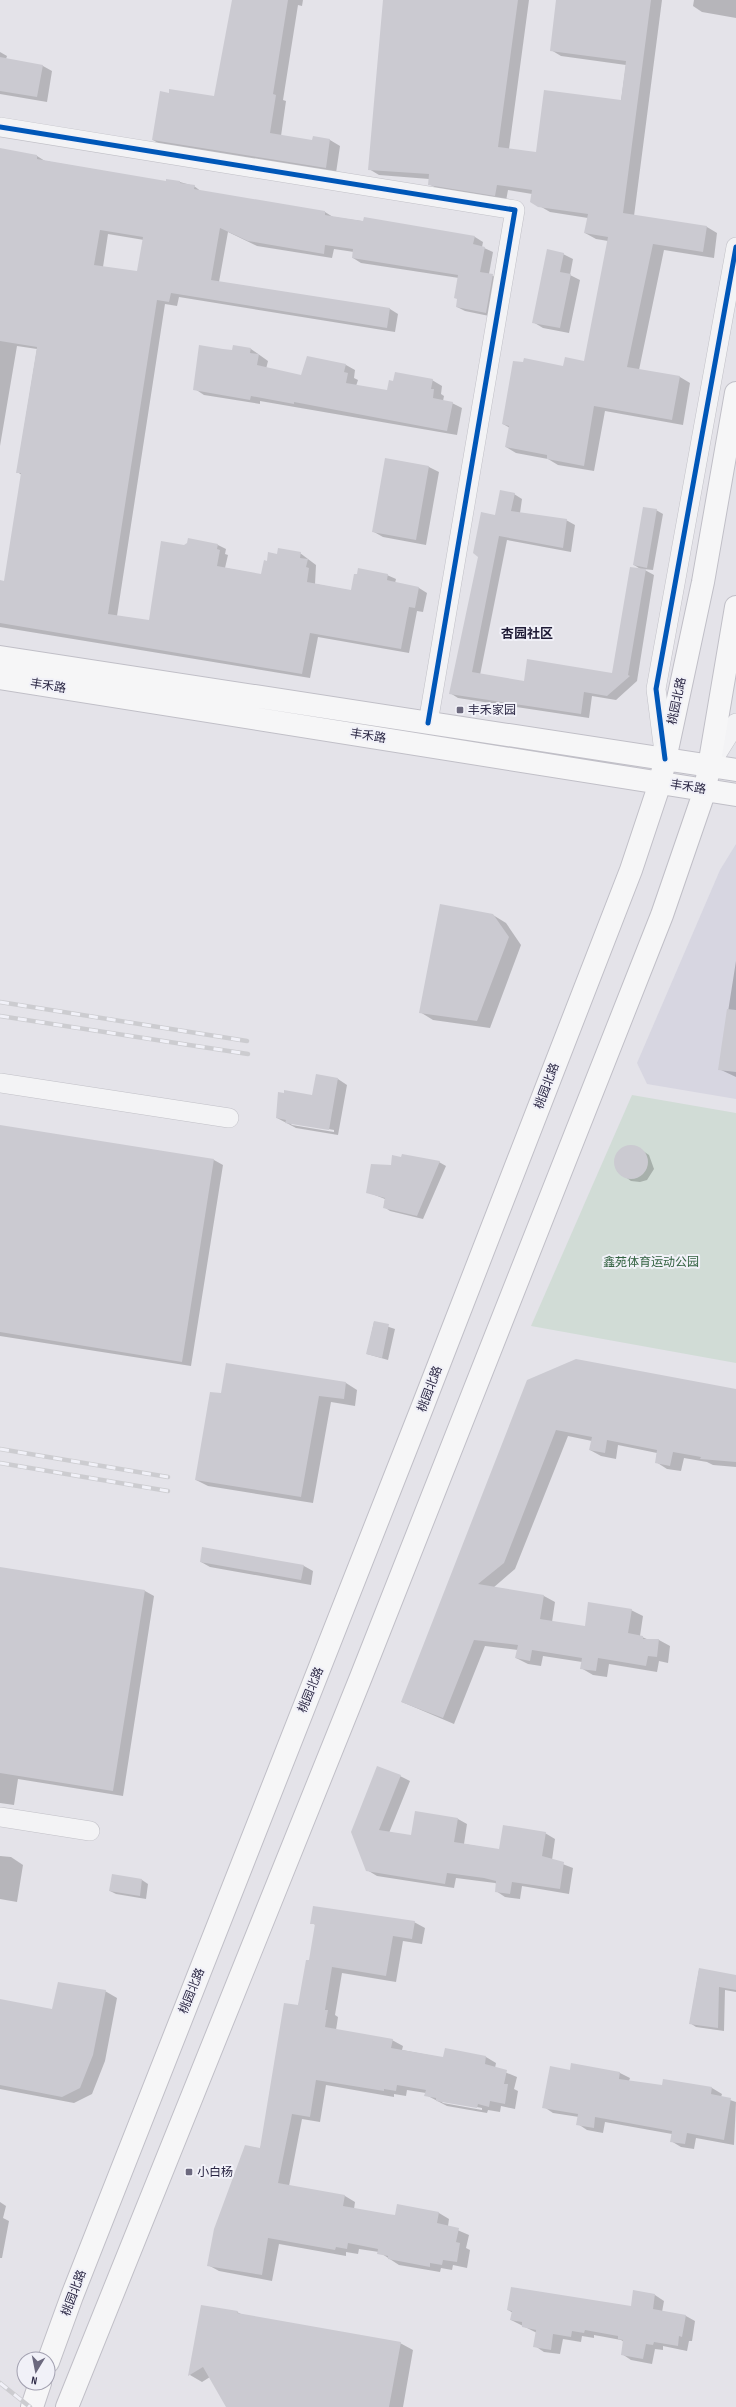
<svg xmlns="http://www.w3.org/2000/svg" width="736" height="2407" viewBox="0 0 736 2407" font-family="'Sofia Sans Condensed','Noto Sans SC',sans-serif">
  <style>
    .built { fill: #d7d6e1 }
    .green { fill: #d1dcd6 }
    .shadow { fill: #0003; fill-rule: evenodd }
    .building { fill: #cbcad1; fill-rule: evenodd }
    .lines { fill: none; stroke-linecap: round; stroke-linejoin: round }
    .minor-casing { stroke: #c1c0c7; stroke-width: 20 }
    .major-casing { stroke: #c0bfc7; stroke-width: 24 }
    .minor { stroke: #f3f3f5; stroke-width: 19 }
    .major { stroke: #f6f6f7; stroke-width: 22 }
    .rail-casing { stroke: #ccccd0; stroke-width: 4.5 }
    .rail { stroke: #f1f1f8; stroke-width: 3; stroke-dasharray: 9; stroke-linecap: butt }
    .cycleway-casing { stroke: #f1f1f8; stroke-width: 8 }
    .cycleway { stroke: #0057b8; stroke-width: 5 }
    .poi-dot { fill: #6c697e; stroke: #f1f1f8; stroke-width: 1.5 }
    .labels { text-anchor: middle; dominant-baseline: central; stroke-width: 4; stroke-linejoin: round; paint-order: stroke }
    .street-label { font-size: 12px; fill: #2b2744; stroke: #f1f1f8 }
    .poi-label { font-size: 12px; fill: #2b2744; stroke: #f1f1f8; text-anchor: start }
    .park-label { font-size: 12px; fill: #336241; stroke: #f1f1f8 }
    .neighbourhood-label { font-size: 13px; font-weight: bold; fill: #1e1a35; stroke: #f1f1f8 }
  </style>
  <rect width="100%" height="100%" fill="#e4e3e9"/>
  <path class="built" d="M736,844V1099L647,1084L637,1063L720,870Z"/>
  <path class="green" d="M632,1095L736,1113V1363L531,1326Z"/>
  <path class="shadow" d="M233,0H303L302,6L298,5L283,100L286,101L281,136L313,141L314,138L330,140L340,146L336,173L163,146L153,140L215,98Z
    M384,0H529L509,149L537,154L621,101L626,65L561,56L551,50L557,0H662L634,216L707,227L717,233L714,258L664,250L639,370L680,377L690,383L683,425L605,411L594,471L558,465L548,459L516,453L506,447L510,428L503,424L564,367L585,362L608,241L596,239L585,233L588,218L550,212L531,201L532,194L508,190L506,201L440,190L429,184V179L379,175L369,169Z
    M694,0H736V18L702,12L693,6Z
    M0,52L7,56L6,59L43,66L52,71L47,102L0,94Z
    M0,149L37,156L45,161L166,182L167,180L180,182L194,186L202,192L325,212L333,217L475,237L483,242L482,247L493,252L489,274L501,280L494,317L465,311L457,307L459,278L361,263L353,258L354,252L334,249L332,258L257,246L228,232L219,282L390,309L398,314L395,332L179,297L177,306L165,304L117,616L149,621L184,546L218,545L226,549L225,554L228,555L225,568L262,575L267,562L278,555L300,553L316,565L315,584L352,591L387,575L396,579L395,583L419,588L427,593L423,612L417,611L409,653L318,637L310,678L0,627V581L5,582L22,475L17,472L37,349L17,346L0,446ZM108,234L144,240L138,272L103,267Z
    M563,254L573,259L570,275L580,280L569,333L543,328L533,322Z
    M251,349L268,361L266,369L302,376L346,365L355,370L354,378L358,380L356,386L388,391L394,382L432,380L442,386L441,394L444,396L443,401L452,403L462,408L457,435L260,401V404L204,395L195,389L233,351Z
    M386,460L429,467L439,472L426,545L383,537L374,532Z
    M514,494L522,499L520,513L566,520L575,525L571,552L507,540L480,675L525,682L613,674L642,570L634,565L656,510L663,514L653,570L643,569L654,575L637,681L616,700L592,696L589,718L458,698L450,693L495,517Z
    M493,915L506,923L521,945L490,1028L433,1020L420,1012Z
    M736,961V1077L719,1069Z
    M338,1079L347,1085L338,1135L296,1128L277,1118ZM289,1122L334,1130V1132L292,1125Z
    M0,1126L214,1160L223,1165L191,1366L0,1336Z
    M637,1147L649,1155L654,1169L647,1180L640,1182L631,1181L617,1171L616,1157L623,1148Z
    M439,1162L446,1166L423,1219L390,1211L384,1207L385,1199L367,1192L391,1166Z
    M374,1322L395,1329L388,1360L367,1354Z
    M528,1380L736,1390V1467L713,1465L707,1462L684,1458L681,1471L667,1469L656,1462L657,1453L618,1445L616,1459L601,1456L590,1450L592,1441L568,1436L515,1569L493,1588L544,1596L555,1602L552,1622L586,1627L631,1610L643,1616L640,1636L649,1640H659L670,1646L668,1663L659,1661L657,1672L609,1664L607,1677L593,1675L581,1668L582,1662L543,1656L541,1666L528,1664L516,1658L518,1650L485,1646L454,1724L402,1702Z
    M346,1383L357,1390L355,1406L331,1402L313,1503L208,1486L196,1480L222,1394Z
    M201,1562L304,1566L313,1571L311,1585L210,1567Z
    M0,1568L145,1591L154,1596L123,1796L18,1779L14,1805L0,1803Z
    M400,1776L410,1781L389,1833L412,1836L458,1819L467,1824L464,1844L500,1850L545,1833L555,1839L552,1860L573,1868L569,1894L522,1886L520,1899L505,1897L496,1891L497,1884L495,1883L456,1878L454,1888L377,1876L367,1870L352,1832Z
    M0,1856L11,1857L23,1865L17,1902L0,1899Z
    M142,1880L148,1884L146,1899L116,1894L110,1891Z
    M414,1922L425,1928L422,1944L403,1941L396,1982L342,1973L335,2015L338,2017L336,2030L392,2040L403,2046L402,2050L444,2058L486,2057L496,2063L495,2068L517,2077L514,2089L518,2091L515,2109L501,2106L500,2112L488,2110L487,2113L447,2106L426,2095V2093L407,2090L406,2096L394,2094V2097L326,2085L320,2122L302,2119L289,2186L345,2196L355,2202L354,2209L396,2216L398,2205L439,2213L449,2219L448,2226L469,2235L466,2248L470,2250L467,2268L453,2265L452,2270L441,2268L440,2272L399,2265L379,2252L359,2249L358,2254L346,2252V2256L279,2244L272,2281L219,2271L208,2265L260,2149L310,1961L316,1925L311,1923ZM440,2100L482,2108V2110L443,2103Z
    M699,1970L736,1976V1992L725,1990L724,2031L696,2027L690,2023Z
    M105,1991L117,1998L105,2061L92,2094L74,2103L0,2089V2000L53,2010Z
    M572,2065L620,2073L630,2078L629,2081L663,2087L664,2080L712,2088L722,2094L721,2097L736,2102L734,2145L696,2138L694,2149L681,2147L671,2141L672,2134L605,2122L603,2133L587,2130L578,2124L579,2117L553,2113L544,2107L571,2071Z
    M0,2202L6,2206L3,2218L9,2221L2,2258H0Z
    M655,2295L664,2301L662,2312L686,2316L695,2321L692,2341H689L687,2351L663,2346V2350L655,2349L652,2364L631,2360L622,2354L624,2342L621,2340L594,2335V2338L582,2336L581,2342L563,2339L560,2354L544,2352L535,2346L537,2333L511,2320L513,2313L508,2310L631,2307Z
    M202,2306L237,2312L243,2315L400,2343L413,2350L403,2407H227L210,2377L202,2382L190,2375Z"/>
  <path class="building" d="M232,0H288L273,94L276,95L270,133L312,140L313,136L330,139L326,168L152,140L160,91L169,93V89L214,96Z
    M383,0H518L498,147L536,152L544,90L621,100L626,61L550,51L556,0H651L623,213L707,226L703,252L653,244L627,367L680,376L672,420L594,406L584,466L547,459V455L505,447L509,426L502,424L513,361L523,362L524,358L563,366L565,357L584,361L608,237L584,233L588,214L538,207L530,202L532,190L497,185L495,196L428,185L429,174L368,170Z
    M0,57L43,65L37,97L0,91Z
    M0,148L37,155V159L166,181V179L180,181V183L195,185L194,189L325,211V215L363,221L364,217L475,236L473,244L485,247L480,272L493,274L486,313L456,307L457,299L454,298L458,275L352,258L353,249L325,245L324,254L248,241L220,228L211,280L390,308L387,328L171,293L169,302L157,300L108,614L149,620L161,541L184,545L187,543L188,538L218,544L217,549L220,550L217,566L261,574L264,560L267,561L268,552L277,554L278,548L301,552L300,558L308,559L306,567L309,568L307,582L351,590L354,574H357L358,568L388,574L387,580L391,581L419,587L415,608L409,607L401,649L310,633L302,674L0,623V580L4,581L21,473H16L37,347L0,341ZM100,230L143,237L137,271L94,265Z
    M547,249L564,253L560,272L571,274L560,328L532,323Z
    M199,345L223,349L232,350L233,345L251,348L250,353L259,354L257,365L301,375L307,356L346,364L344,372L348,373L346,383L387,390L389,380L393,381L395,372L433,379L431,389H434L433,398L453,402L447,431L294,402V404L251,396L250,400L193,390Z
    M385,458L429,466L416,540L372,532Z
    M500,490L515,493L511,511L567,519L563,548L499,536L472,672L524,681L527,659L612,673L630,567L646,569L628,675L630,676L607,696L584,692L581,714L449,694L478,557L473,553L481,512L495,515Z
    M643,507L657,509L647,568L633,565Z
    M440,904L493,914L509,937L477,1021L419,1013Z
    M727,1009L736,1010V1072L718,1070Z
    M316,1074L338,1078L329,1130L285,1123L286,1120L276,1118L278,1092L284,1093V1090L312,1095Z
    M0,1125L214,1159L182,1362L0,1332Z
    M614 1162a17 17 0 1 1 34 0a17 17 0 1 1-34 0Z
    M402,1154L440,1161L417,1216L383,1208L385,1198L366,1193L371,1164L391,1165L392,1155L401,1157Z
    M374,1321L389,1324L382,1358L366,1354Z
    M576,1359L736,1389V1462L700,1459L701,1457L673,1452L670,1466L655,1463L657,1450L607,1440L605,1453L589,1450L592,1437L556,1430L504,1563L478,1584L544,1595L540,1619L585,1626L588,1602L632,1609L628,1633L643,1636V1639H659L657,1657L648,1656L646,1666L598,1658L596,1671L580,1669L582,1658L532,1650L530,1661L515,1658L518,1645L474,1640L443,1718L401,1702L527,1380Z
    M226,1363L346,1382L344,1399L319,1396L301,1497L195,1480L210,1392L221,1393Z
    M202,1547L304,1565L301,1580L200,1562Z
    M0,1567L145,1590L113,1791L0,1773Z
    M377,1766L401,1775L379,1830L411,1835L415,1811L458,1818L454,1842L499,1849L503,1825L546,1832L542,1856L564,1862L560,1889L512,1882L510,1894L495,1892L496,1881L484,1878L447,1873L445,1884L366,1871L351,1832Z
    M112,1874L142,1879L140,1896L109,1891Z
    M313,1906L415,1921L412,1939L393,1936L386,1976L332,1967L325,2010H328L325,2027L393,2039L391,2048L420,2053L443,2057L445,2048L486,2056L485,2064L507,2070L504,2084H508L505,2104L490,2101L489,2107L478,2104L477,2108L436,2101V2098L424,2096L426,2090L397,2085L396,2091L384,2089V2091L316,2080L310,2117L292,2114L278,2183L345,2195L343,2206L388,2214L395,2215L397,2204L439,2212L437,2223L459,2228L456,2242L460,2243L457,2262L443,2260L442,2265L430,2263V2267L388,2259V2256L377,2254L378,2249L348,2243L347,2249L336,2247L335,2250L268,2238L262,2275L207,2266L214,2229L245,2145L260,2148L284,2003L298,2005L306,1960H309L315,1924H310Z
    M699,1968L736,1975V1990L719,1987L718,2028L689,2024Z
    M58,1982L106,1990L93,2055L80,2088L62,2097L0,2085V1999L52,2009Z
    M571,2063L620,2072L619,2079L662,2085L663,2079L712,2087L711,2094L731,2098L724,2140L687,2133L685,2144L670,2142L672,2131L595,2117L594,2128L576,2125L578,2114L542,2108L550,2066L570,2070Z
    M511,2287L631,2306L633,2290L655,2294L653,2309L686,2315L682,2337L679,2336L678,2346L654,2342L653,2345L646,2344L643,2359L621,2355L623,2340L618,2339V2336L585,2330L584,2333L572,2331L571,2337L553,2334L551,2350L533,2347L536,2330L522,2327V2322L510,2320L512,2311L507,2310Z
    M201,2305L238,2311L237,2313L401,2342L389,2407H226L203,2367L188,2376Z"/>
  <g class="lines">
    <defs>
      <path id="minor" d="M0,127L515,210L428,723
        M664,752L656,689L736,247
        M711,763L736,723
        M0,1083L229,1118
        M0,1817L90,1831"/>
      <path id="major" d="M0,657L736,770
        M0,678L736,795
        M48,2362L72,2296L422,1408L631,870L660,783L703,582L736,393
        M32,2407L40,2383
        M67,2407L361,1677L662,915L705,790L736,607"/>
    </defs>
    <use href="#minor" class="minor-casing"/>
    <use href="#major" class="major-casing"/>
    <use href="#minor" class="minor"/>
    <use href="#major" class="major"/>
    <defs>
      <path id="rail" d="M0,1002L247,1041
        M0,1016L248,1054
        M0,1449L168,1477
        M0,1463L168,1491
        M0,2383L30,2407"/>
    </defs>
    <use href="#rail" class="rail-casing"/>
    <use href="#rail" class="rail"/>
    <defs>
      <path id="cycleway" d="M0,127L515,210L428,723
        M665,759L656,689L736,247"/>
    </defs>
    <use href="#cycleway" class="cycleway-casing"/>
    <use href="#cycleway" class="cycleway"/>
  </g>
  <g class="poi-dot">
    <rect x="456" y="706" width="8" height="8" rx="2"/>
    <rect x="185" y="2168" width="8" height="8" rx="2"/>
  </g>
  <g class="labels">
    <g class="street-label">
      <text transform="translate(48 686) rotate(9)">丰禾路</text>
      <text transform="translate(677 701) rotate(-78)">桃园北路</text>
      <text transform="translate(368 736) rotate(9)">丰禾路</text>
      <text transform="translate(688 787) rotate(9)">丰禾路</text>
      <text transform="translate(547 1086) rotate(-69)">桃园北路</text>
      <text transform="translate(430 1389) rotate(-69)">桃园北路</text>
      <text transform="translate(311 1690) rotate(-68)">桃园北路</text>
      <text transform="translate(192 1991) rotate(-68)">桃园北路</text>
      <text transform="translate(74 2293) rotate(-69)">桃园北路</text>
    </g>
    <g class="poi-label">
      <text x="468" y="710">丰禾家园</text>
      <text x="197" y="2172">小白杨</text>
    </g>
    <g class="park-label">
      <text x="651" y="1262">鑫苑体育运动公园</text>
    </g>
    <g class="neighbourhood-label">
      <text x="527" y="634">杏园社区</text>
    </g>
  </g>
  <g transform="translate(36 2371) rotate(190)"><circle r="19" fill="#f1f1f8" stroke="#a2a0b0"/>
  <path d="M0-3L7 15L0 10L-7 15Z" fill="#6c697e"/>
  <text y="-6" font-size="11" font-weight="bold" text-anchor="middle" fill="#2b2744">N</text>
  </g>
</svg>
